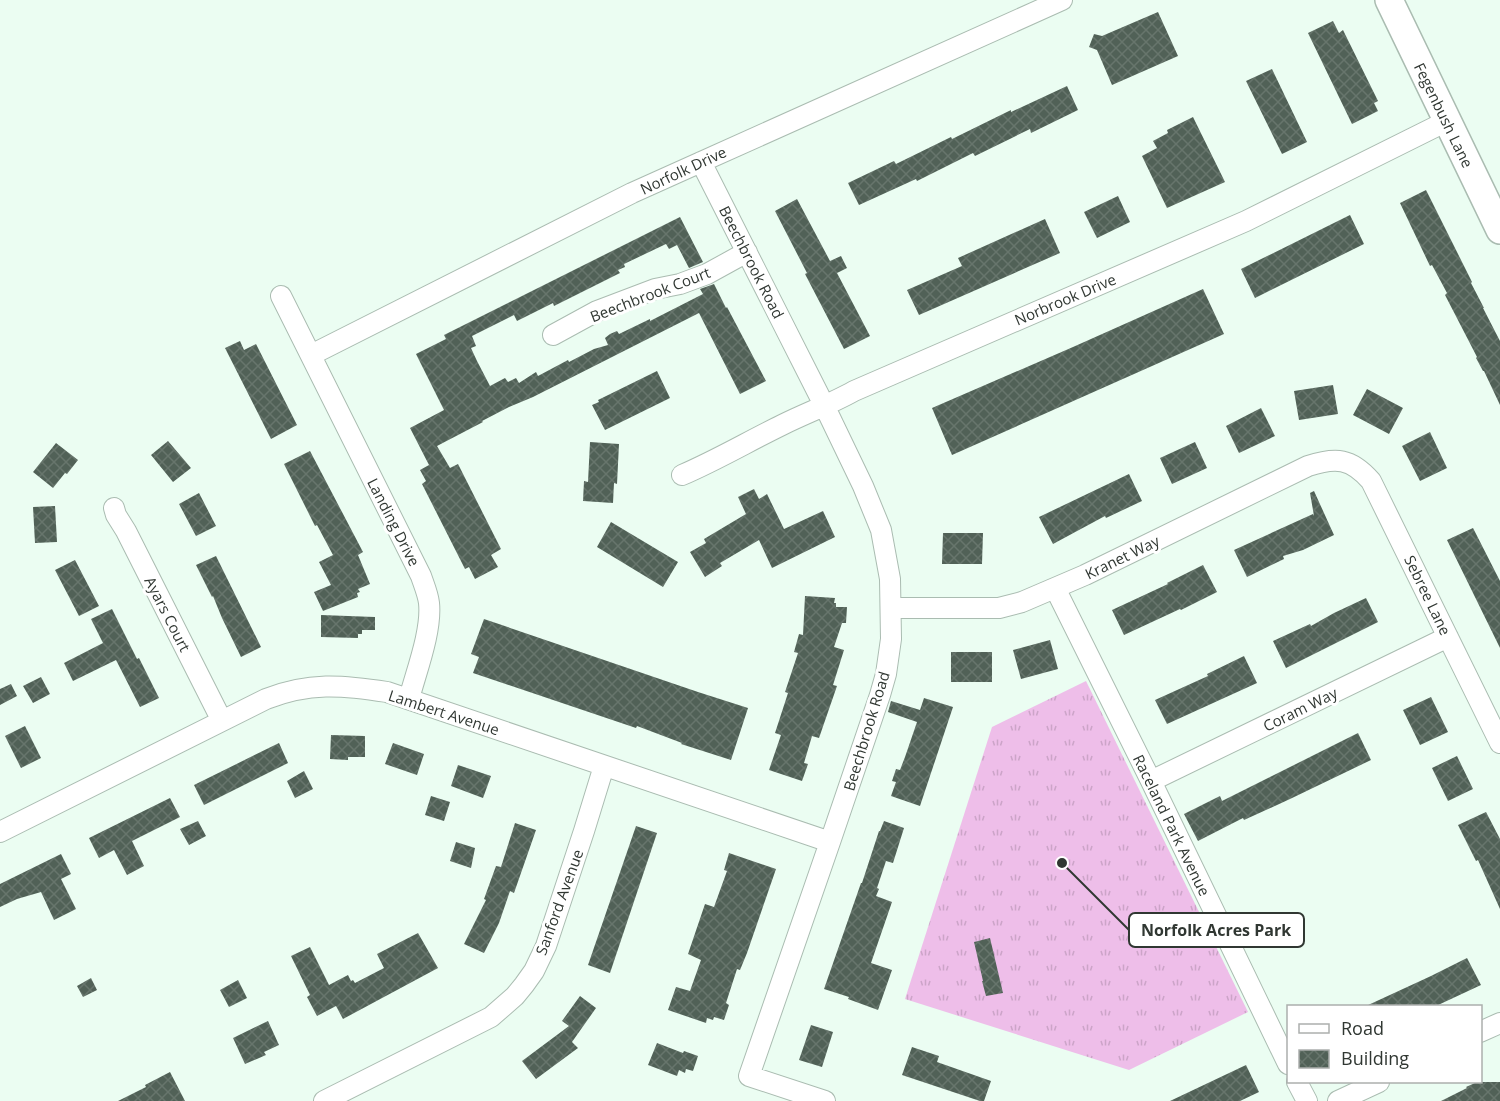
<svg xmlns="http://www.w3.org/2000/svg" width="1500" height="1101" viewBox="0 0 1500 1101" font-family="'Open Sans',sans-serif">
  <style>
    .grass { fill: url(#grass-tufts) }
    .building { fill: url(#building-cross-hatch) }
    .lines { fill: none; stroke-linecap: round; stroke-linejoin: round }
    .minor-casing { stroke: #aabcb1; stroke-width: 22 }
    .secondary-casing { stroke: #aabcb1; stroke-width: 30 }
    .minor { stroke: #fff; stroke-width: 20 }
    .secondary { stroke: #fff; stroke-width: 27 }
    .labels { text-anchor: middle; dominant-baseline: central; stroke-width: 6; stroke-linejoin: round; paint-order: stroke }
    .street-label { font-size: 15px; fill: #303732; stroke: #fff }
    .leader { fill: none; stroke: #303732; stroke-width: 2 }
    .callout-dot { fill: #303732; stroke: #fff; stroke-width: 2 }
    .callout { fill: #fff; stroke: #303732; stroke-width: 2 }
    .callout-label { font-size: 16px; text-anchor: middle; font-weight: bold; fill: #303732 }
  </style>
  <defs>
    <pattern id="grass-tufts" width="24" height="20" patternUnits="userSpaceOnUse" patternTransform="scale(1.5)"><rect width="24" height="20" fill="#eebee9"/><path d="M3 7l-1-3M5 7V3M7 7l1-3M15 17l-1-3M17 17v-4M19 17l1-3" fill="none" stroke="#cca4c8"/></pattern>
    <pattern id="building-cross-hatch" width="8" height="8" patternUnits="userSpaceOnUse" patternTransform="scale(1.5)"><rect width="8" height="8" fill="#516157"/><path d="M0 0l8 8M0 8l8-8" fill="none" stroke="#67756c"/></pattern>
  </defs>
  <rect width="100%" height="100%" fill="#ebfdf2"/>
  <path class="grass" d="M1086,681L1248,1012L1129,1070L905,999L992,727Z"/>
  <path class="building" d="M1158,12L1178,56L1112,85L1097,50L1089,47L1094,34L1102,36Z
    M1333,21L1339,33L1343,30L1378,101L1374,103L1378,111L1352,124L1308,33Z
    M1272,69L1307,142L1282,154L1246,81Z
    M1067,86L1078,110L1031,133L1030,129L975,156L973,153L917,181L916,179L859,205L848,183L894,161L896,164L951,137L952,139L1011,110V112Z
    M1193,117L1225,182L1167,208L1142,156L1157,148L1153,141L1168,133L1167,130Z
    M1426,190L1472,282L1471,283L1484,308H1483L1500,341V405L1484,371H1483L1476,358L1477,357L1445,295L1447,293L1432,265L1430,266L1400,203Z
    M1118,196L1130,222L1097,238L1084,212Z
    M797,199L830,261L841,256L847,268L837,273L870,336L844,349L805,274L807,273L775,211Z
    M1350,215L1364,244L1255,298L1241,269Z
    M680,217L703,262L689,268L677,245L669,249L666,244L624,264L625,267L618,270L620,273L554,306L553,303L517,321L514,315L472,336L476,346L471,348L477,361L490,386L505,378L508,382L516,378L519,383L536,372L538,376L568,360L569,362L594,349L608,345L605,338L610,334L617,331L619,334L650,319V321L703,294L700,289L714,284L726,308L727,307L766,381L740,394L699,313L533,397L509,407L482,421L483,422L437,446L450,468L458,464L501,549L491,555L498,567L475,579L469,567L465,569L422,484L426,481L420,470L429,465L410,428L444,410L416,354L446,339L444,335Z
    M1045,219L1060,253L919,315L907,290L962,266L958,258Z
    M1203,289L1224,334L952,455L932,408L1073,347Z
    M240,341L244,350L256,344L297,425L271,439L225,348Z
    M657,371L670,398L605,430L592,405L599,402L598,400Z
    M1333,385L1338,414L1299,420L1294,391Z
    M1367,389L1403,408L1389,434L1353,415Z
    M1261,408L1275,436L1239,453L1226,426Z
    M1430,432L1447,468L1420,481L1402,446Z
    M168,441L191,468L173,482L151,455Z
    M590,442L619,444L617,484L614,483L613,503L583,501L584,481L588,482Z
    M1195,442L1207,468L1172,484L1160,458Z
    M56,443L78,460L67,474L65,473L53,488L33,472Z
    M310,451L363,552L358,555L370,584L358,589L360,592L357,593L358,597L323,611L314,592L331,585L319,562L333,555L317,525L315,526L284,464Z
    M1129,474L1142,501L1106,518L1105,516L1053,544L1039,517Z
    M754,489L759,499L767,494L784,529L823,511L835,537L772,568L759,540L720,563L722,566L705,577L690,552L706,543L704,539L746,514L738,497Z
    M1314,491L1334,535L1303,550L1283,556L1284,559L1247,577L1234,550L1313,514L1314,516L1310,493Z
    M199,493L216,526L196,536L179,504Z
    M55,506L57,542L35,543L33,507Z
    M611,522L678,562L663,587L597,547Z
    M1473,528L1500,581V648L1447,540Z
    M943,533H983L982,564H942Z
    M216,556L261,647L241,657L222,618L213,596L212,597L196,565Z
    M75,560L99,606L79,616L55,570Z
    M1203,565L1217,592L1181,610L1180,609L1124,635L1112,610L1168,584L1167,583Z
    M805,596L835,598L834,603H836V607H847L846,623H842L834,647L844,650L833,685L837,686L819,738L812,736L804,763L808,764L802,781L769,770L781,735L775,733L788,693L785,692L798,653L794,652L799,634L803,635Z
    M1366,598L1378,622L1286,668L1273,641L1310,624L1311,626L1334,613Z
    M112,609L137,659L139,658L159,698L140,707L116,660L73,681L64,663L103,643L91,619Z
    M321,615L375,617V630H362V634H358V638L321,637Z
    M484,619L698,692L748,708L731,760L681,744L682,743L637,726L636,728L473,673L479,657L471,654Z
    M1050,640L1058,669L1021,679L1013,650Z
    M951,652H992V682H951Z
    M1244,656L1257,683L1167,724L1155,700L1208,676L1207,674Z
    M41,677L50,694L33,703L23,686Z
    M11,684L17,696L0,705V689Z
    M1431,697L1448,732L1420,745L1403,710Z
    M924,698L953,707L920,806L891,796L896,782L892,781L896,769L900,770L905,757L917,722L888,712L891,701L920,710Z
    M25,726L41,758L21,768L5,736Z
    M1358,733L1371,760L1290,799L1244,820L1243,818L1198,841L1184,814L1220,796L1222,801Z
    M331,735L365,736V757H348V760L330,759Z
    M279,743L288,763L204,805L194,785Z
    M393,743L424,754L417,775L385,764Z
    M1457,756L1473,789L1448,801L1432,768Z
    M458,765L491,776L483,798L451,786Z
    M304,771L313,789L295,798L287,781Z
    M431,796L450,802L444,821L425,815Z
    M170,798L180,817L132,841L144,866L127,875L114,850L99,858L89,838Z
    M1486,812L1500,839V909L1478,860L1476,861L1458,825Z
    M198,821L206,836L189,845L180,829Z
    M884,821L904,828L893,863L886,861L877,888L879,889L876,896L892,902L871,963L892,970L878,1010L848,999L849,997L824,989L861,883H862L879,831H880Z
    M515,823L536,830L514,893L510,891L499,923L484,953L464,944L486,900L484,899L496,866L501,867Z
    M636,826L657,833L610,973L588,965Z
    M456,842L475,848L471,868L450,861Z
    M729,853L776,869L747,953L740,970L737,969L726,1003L729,1005L724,1020L714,1017L713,1020L707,1018L706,1023L668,1010L676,987L690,991L701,960L688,954L705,904L714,907L727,871L724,870Z
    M61,854L71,874L61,879L76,909L54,920L41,892L17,899L0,907V884Z
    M418,933L438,968L343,1019L336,1006L317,1016L307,997L310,995L291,956L310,947L329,985L348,975L351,981L353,980L355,983L384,968L377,954Z
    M990,938L1003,993L986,996L982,981H983L974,942Z
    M1467,958L1481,985L1436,1006H1366L1431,976Z
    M91,978L97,990L83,997L77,986Z
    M238,980L247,998L229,1007L220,990Z
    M580,996L596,1008L572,1042L578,1048L536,1079L522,1061L569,1026L562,1021Z
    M268,1021L279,1045L264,1052L266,1055L245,1064L233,1038Z
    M811,1025L833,1032L822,1067L799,1060Z
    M657,1043L683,1053L684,1051L698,1056L693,1071L686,1069L685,1073L679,1070L677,1076L648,1065Z
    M912,1047L939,1056L937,1062L991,1081L984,1101H980L902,1075Z
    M1246,1065L1259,1092L1240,1101H1170Z
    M170,1072L185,1101H118L146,1087L145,1085Z
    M1477,1082H1500V1101H1441L1467,1088L1466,1087Z"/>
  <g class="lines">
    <defs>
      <path id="minor" d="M701,162L824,405L863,486L881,530L890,579L891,639L886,674L880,695L830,842L749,1076L825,1101
        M281,296L421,576C424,585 428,594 429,603C432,631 416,672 409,699
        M553,335L597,311L655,289L680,284L707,274L747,252
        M311,355L632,193L701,162L1062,0
        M682,475C717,460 749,441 782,425C806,413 831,404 854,391L1246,221L1447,121
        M114,508L116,515L126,531L222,721
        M1055,588L1151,781L1288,1064
        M891,608H999L1022,602L1085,575L1308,466C1336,457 1351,458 1371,481L1500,743
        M1151,781L1448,637
        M0,832L266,699C309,682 342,685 387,692L830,842
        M1480,1032L1500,1023
        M1297,1082L1307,1101
        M324,1101L491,1017L515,996L524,985L534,971L546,946L584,831L604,766
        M1338,1101L1379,1082"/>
      <path id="secondary" d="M1389,0L1500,230"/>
    </defs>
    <use href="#minor" class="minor-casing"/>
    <use href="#secondary" class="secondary-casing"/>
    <use href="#minor" class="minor"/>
    <use href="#secondary" class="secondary"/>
  </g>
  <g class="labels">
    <g class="street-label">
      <text transform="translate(1444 115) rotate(64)">Fegenbush Lane</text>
      <text transform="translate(683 170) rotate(-25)">Norfolk Drive</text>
      <text transform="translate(752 262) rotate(63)">Beechbrook Road</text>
      <text transform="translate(650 294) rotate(-21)">Beechbrook Court</text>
      <text transform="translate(1065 299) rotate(-23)">Norbrook Drive</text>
      <text transform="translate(394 522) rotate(63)">Landing Drive</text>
      <text transform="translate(1122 557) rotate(-26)">Kranet Way</text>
      <text transform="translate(1428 595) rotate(64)">Sebree Lane</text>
      <text transform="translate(168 614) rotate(63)">Ayars Court</text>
      <text transform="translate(1300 709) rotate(-26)">Coram Way</text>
      <text transform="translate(444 712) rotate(18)">Lambert Avenue</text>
      <text transform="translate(866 731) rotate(-73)">Beechbrook Road</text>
      <text transform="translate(1172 825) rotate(64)">Raceland Park Avenue</text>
      <text transform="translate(559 902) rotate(-70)">Sanford Avenue</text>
    </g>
  </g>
  <path class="leader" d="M1062 863L1129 930"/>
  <circle class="callout-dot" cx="1062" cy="863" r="6"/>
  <rect class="callout" x="1129" y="913" width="175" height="34" rx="6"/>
  <g class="callout-label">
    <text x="1216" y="936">Norfolk Acres Park</text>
  </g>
  <rect x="1287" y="1005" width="195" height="78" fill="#ffffff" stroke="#acafad" stroke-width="1.5"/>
  <rect x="1299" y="1024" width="30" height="9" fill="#ffffff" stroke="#acafad" stroke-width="1.5"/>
  <text x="1341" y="1035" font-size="18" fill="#303732">Road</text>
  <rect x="1299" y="1050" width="30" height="18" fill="url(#building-cross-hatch)" stroke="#acafad" stroke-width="1.5"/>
  <text x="1341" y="1065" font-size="18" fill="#303732">Building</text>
</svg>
